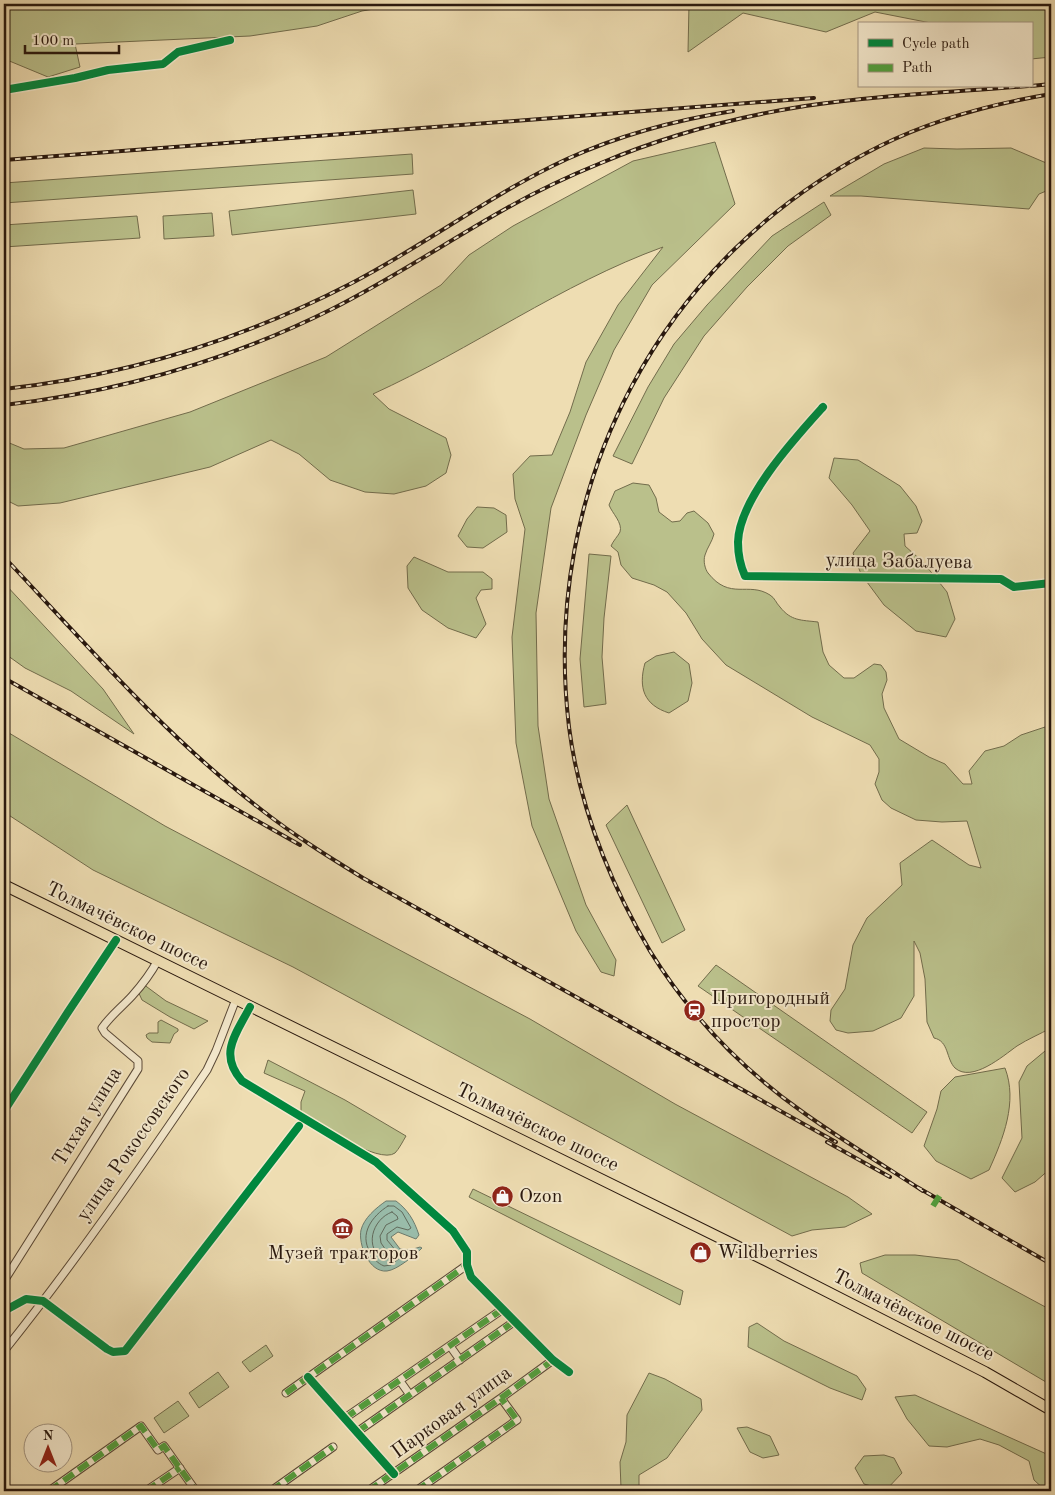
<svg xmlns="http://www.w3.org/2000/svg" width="1055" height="1495" viewBox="0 0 1055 1495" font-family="'Old Standard TT',serif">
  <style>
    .green { fill: #bac08b; stroke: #726c4c }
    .water { fill: #99bcaa; stroke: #6c7a6c }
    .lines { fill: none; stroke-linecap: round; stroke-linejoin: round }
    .shore { stroke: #616a5c; stroke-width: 1 }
    .minor-casing { stroke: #5a4937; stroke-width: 9 }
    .primary-casing { stroke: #29180e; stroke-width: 12 }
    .minor { stroke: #f4e9cd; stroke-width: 7 }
    .primary { stroke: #eeddb2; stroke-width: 10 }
    .rail-casing { stroke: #29180e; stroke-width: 4 }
    .rail { stroke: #f4e9cd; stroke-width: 2; stroke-dasharray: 5.5; stroke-linecap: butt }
    .quiet { stroke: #51a13e; stroke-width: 6; stroke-dasharray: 12 6; stroke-linecap: butt }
    .cycleway-casing { stroke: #f4e9cd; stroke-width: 11 }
    .cycleway { stroke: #00873e; stroke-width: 8 }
    .labels { text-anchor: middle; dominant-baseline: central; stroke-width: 4; stroke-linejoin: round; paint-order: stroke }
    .street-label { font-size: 20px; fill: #29180e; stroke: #f4e9cd }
    .poi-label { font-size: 20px; fill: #29180e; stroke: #f4e9cd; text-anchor: start }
  </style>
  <rect width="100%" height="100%" fill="#eeddb2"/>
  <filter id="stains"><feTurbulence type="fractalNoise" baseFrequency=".004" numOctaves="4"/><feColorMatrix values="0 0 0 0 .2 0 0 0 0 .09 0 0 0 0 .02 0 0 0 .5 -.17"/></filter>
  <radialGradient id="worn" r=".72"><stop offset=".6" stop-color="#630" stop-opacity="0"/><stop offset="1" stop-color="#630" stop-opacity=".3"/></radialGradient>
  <path class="green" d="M4,4H403L362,11L317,26L250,36L75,44L80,67L48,77L7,60L4,61Z
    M689,4H1051V57L1031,59V24H936L875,12L826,32L743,13L688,52Z
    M715,142L735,204L652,285L614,350L586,415L551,508L536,613L538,726L549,799L586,905L616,960L614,976L601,972L576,931L532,826L516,743L512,637L525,529L515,499L513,474L530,456L552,455L570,412L586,362L618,305L663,247C561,284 472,349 373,394L389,409L446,438L451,455L446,473L426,486L394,494L365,492L330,480L299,454L271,440L210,467L60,503L18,506L4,499V438L7,442L24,449L64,448L190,412L326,357L441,285L469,255L513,226L633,161Z
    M924,148L957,149L1011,148L1051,165V189L1039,194L1029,209L861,196H830L884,164Z
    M412,154L413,174L4,203V183Z
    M413,190L416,214L232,235L229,211Z
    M824,202L831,215L788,246L747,287L704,336L664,398L632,464L613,456L648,387L674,344L707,305L772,236Z
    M212,213L214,236L164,239L163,216Z
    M137,216L140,238L4,247V225Z
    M834,458L858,460L900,486L916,506L922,521L917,533L904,534L905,546L923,562L947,592L955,619L946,637L916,631L884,605L861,574L853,553L870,531L852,505L829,478Z
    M633,483L649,485L656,498L659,512L672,522L680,521L687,513L694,511L708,523L714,534C712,542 707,548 705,555C703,561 705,569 708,573C730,601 748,581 770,595C775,598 776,603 780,607C791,621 801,620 818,622L823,652L829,665L844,678H854L874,664L881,665L886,672L887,680L882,694L884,708L899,739L929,757L945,764L963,784H972L969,771L985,751L1004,746L1021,735L1051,725V1028C1040,1034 1028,1039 1017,1046C1003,1056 972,1083 955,1068C946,1059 949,1041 934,1038L927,1022L925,979L920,953L914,941V996L901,1018L873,1031L848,1033L836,1030L830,1021L831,1010L845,989L853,945L867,918L902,885L900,863L932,840L969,865L981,868L967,821L942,822L916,820L891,808L882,800L875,784L879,772V759L870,745L812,717L726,665L702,639L686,613L667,592L654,585L632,578L621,565L618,552L611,546C613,541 618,536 620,532C623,523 612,513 609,505L615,491Z
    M477,507L494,508L506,515L507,532L483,548L467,547L458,536L467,519Z
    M589,554L611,556L604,618L602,657L606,704L584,707L580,659Z
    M414,557L448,572H483L492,579V589L481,590L476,598L486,624L476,638L448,628L422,610L408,588L407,566Z
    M4,583L103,689L134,734L71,691L25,668L4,653Z
    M674,652L689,664L692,683L688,701L669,713C644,705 638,688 645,663L656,656Z
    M4,730L165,826L530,1019L675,1104L848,1197L872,1214L845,1227L812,1230L792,1236L293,967L93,870L4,812Z
    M627,805L685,930L662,943L606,825Z
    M716,965L927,1112L912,1133L698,986Z
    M143,984L166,1001L208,1021L194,1029L170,1017L142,1000L137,989Z
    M161,1020L178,1029V1031L174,1034L170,1043L152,1042L147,1038L146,1035L149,1033H158V1022Z
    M1051,1050V1168L1035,1182L1015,1192L1002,1178L1022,1138L1019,1082L1027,1066L1045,1051Z
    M268,1060L345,1100L406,1136C403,1141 399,1149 395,1153C379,1165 316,1123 301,1114V1102L305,1091L264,1073Z
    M1005,1068C1018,1102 1003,1139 989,1170L971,1179L936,1161L924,1146L937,1109L941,1091L955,1077Z
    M473,1189L683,1291L680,1305L469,1197Z
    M885,1255H915L958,1260L1051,1310V1385L862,1273L860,1263Z
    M757,1323L784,1341L857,1376L866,1389L862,1400L830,1388L748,1347L749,1327Z
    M266,1345L273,1356L250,1372L242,1362Z
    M218,1372L229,1387L199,1408L189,1393Z
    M649,1373L665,1379L701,1399L702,1410L667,1458L639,1475V1486L628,1491L621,1488L620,1462L626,1442L627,1415Z
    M915,1395L1051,1456V1491H1046L1034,1480L1029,1461L999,1445L980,1439L947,1447L929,1446L907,1419L895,1397Z
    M178,1401L189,1416L164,1433L154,1418Z
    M747,1427L770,1436L779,1455L763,1458L750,1452L737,1428Z
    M884,1455L894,1458L902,1473L886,1490L864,1484L855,1468L864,1456Z"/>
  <path class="water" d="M386,1201H396C408,1210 414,1220 419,1235L416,1239L398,1232L391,1237L400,1249L410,1250L420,1247L422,1248C415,1255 397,1270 387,1271C369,1273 358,1244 361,1230C364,1218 376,1208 386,1201Z"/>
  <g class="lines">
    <path class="shore" d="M388,1206H394L402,1212L411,1228L408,1230L397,1227L387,1234V1240L401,1257L391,1265L384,1266C377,1263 374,1259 370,1252C359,1234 372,1216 388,1206Z
      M392,1212L397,1216L398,1219L386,1225L380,1236L381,1243L390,1256L389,1258L385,1260C363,1249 372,1219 392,1212Z"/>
    <defs>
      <path id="minor" d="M4,90L75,78L108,70L163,64L178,52L230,40
        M823,407C795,438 739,499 738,542C738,555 740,565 745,576L1001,579L1014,587L1051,583
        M250,1007C236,1034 218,1054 242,1081L376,1162L453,1231L467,1252V1265L471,1277L553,1360L569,1372
        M4,1111L68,1012L116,940
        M4,1281L138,1069V1061L105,1033L102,1028C112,1014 121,1008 132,996C142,985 151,973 158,960
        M4,1311L26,1299L43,1301L107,1349L113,1352L125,1351L299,1126
        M450,1346L460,1360
        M4,1351C76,1261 142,1166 207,1070L216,1051L236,999
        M308,1377L394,1474
        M400,1381L410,1395
        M286,1393L467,1265
        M345,1418L503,1309
        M357,1432L515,1321
        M49,1491L141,1426L158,1450L164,1446L196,1491
        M146,1491L180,1468
        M271,1491L333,1447
        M368,1491L501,1398L553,1360
        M416,1491L517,1420L501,1398"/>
      <path id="primary" d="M4,885L763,1259L985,1372L1051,1410"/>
    </defs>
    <use href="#minor" class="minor-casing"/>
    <use href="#primary" class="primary-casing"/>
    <use href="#minor" class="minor"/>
    <use href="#primary" class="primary"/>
    <defs>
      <path id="rail" d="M1031,86L1051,84
        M4,160L814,98
        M4,389C126,376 241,340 350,284C424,246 491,194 567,159C620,135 676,120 733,111
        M4,405C119,392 228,361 332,309C392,279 448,241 507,208C537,191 569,176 601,163C665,136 736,117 805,106C879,95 954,92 1028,86
        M4,557C87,645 167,738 263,811C295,836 329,857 363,878L836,1142
        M4,678L300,845
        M827,1142L890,1177
        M917,1187L1051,1264
        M923,1191C883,1165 842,1140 804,1113C743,1070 689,1014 650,951C610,883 579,805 569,727C540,485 661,255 880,146C934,119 992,104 1051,94"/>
    </defs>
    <use href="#rail" class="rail-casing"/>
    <use href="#rail" class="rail"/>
    <path class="quiet" d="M933,1206L942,1192
      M286,1393L467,1265
      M345,1418L503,1309
      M357,1432L515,1321
      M49,1491L141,1426L158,1450L164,1446L196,1491
      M146,1491L180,1468
      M271,1491L333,1447
      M368,1491L501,1398L553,1360
      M416,1491L517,1420L501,1398"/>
    <defs>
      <path id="cycleway" d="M4,90L75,78L108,70L163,64L178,52L230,40
        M823,407C795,438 739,499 738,542C738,555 740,565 745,576L1001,579L1014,587L1051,583
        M250,1007C236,1034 218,1054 242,1081L376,1162L453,1231L467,1252V1265L471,1277L553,1360L569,1372
        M4,1111L68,1012L116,940
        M4,1311L26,1299L43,1301L107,1349L113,1352L125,1351L299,1126
        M308,1377L394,1474"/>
    </defs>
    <use href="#cycleway" class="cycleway-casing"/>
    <use href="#cycleway" class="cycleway"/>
  </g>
  <defs>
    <symbol id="station-disc" viewBox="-11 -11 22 22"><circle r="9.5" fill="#8f2418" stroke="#f4e9cd"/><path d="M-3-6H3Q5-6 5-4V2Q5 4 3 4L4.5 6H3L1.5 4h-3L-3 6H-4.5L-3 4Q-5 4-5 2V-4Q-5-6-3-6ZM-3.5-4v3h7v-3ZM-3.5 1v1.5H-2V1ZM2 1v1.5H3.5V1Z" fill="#fff"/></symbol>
    <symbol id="shop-disc" viewBox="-11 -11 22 22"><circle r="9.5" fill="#8f2418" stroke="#f4e9cd"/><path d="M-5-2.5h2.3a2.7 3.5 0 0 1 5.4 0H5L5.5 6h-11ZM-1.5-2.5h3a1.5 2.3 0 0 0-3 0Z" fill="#fff"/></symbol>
    <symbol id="museum-disc" viewBox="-11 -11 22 22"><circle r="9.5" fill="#8f2418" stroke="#f4e9cd"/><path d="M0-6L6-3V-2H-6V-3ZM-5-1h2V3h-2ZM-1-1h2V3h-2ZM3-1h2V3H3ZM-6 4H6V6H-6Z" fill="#fff"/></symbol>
  </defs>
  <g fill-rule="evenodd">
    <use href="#station-disc" x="682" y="998" width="25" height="25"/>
    <use href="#shop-disc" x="490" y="1184" width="25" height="25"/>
    <use href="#museum-disc" x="330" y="1216" width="25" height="25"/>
    <use href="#shop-disc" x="688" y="1240" width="25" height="25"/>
  </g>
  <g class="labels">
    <g class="street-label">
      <text transform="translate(899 562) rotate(1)">улица Забалуева</text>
      <text transform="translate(127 927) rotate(26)">Толмачёвское шоссе</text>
      <text transform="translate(88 1117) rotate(-58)">Тихая улица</text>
      <text transform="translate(537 1128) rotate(26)">Толмачёвское шоссе</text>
      <text transform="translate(134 1145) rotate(-55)">улица Рокоссовского</text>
      <text transform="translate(913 1316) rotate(27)">Толмачёвское шоссе</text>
      <text transform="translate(452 1413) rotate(-36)">Парковая улица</text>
    </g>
    <g class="poi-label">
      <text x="711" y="999">Пригородный<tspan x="711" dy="23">простор</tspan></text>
      <text x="519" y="1197">Ozon</text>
      <text x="717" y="1253">Wildberries</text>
      <text x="343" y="1254" text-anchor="middle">Музей тракторов</text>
    </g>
  </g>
  <rect width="1055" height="1495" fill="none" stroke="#eeddb2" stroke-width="20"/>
  <rect x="5" y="5" width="1045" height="1485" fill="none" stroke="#29180e" stroke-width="2.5"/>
  <rect x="10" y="10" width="1035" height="1475" fill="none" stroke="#29180e"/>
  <rect x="858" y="22" width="175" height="65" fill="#f4e9cd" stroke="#a39581"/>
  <rect x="868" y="39" width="25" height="8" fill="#00873e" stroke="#a39581"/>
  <text x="902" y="48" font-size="15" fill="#29180e">Cycle path</text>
  <rect x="868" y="64" width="25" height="8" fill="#51a13e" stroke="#a39581"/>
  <text x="902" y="72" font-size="15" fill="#29180e">Path</text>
  <g transform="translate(48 1448)"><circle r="24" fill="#f4e9cd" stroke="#a39581"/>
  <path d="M0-4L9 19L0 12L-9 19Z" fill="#8f2418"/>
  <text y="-8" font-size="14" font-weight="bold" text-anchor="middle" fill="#29180e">N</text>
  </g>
  <path d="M25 45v8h94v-8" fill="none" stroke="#29180e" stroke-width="2.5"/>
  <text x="32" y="45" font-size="15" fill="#29180e" stroke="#f4e9cd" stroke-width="4" paint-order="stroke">100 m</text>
  <rect width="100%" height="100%" filter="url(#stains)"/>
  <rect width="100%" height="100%" fill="url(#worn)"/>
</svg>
